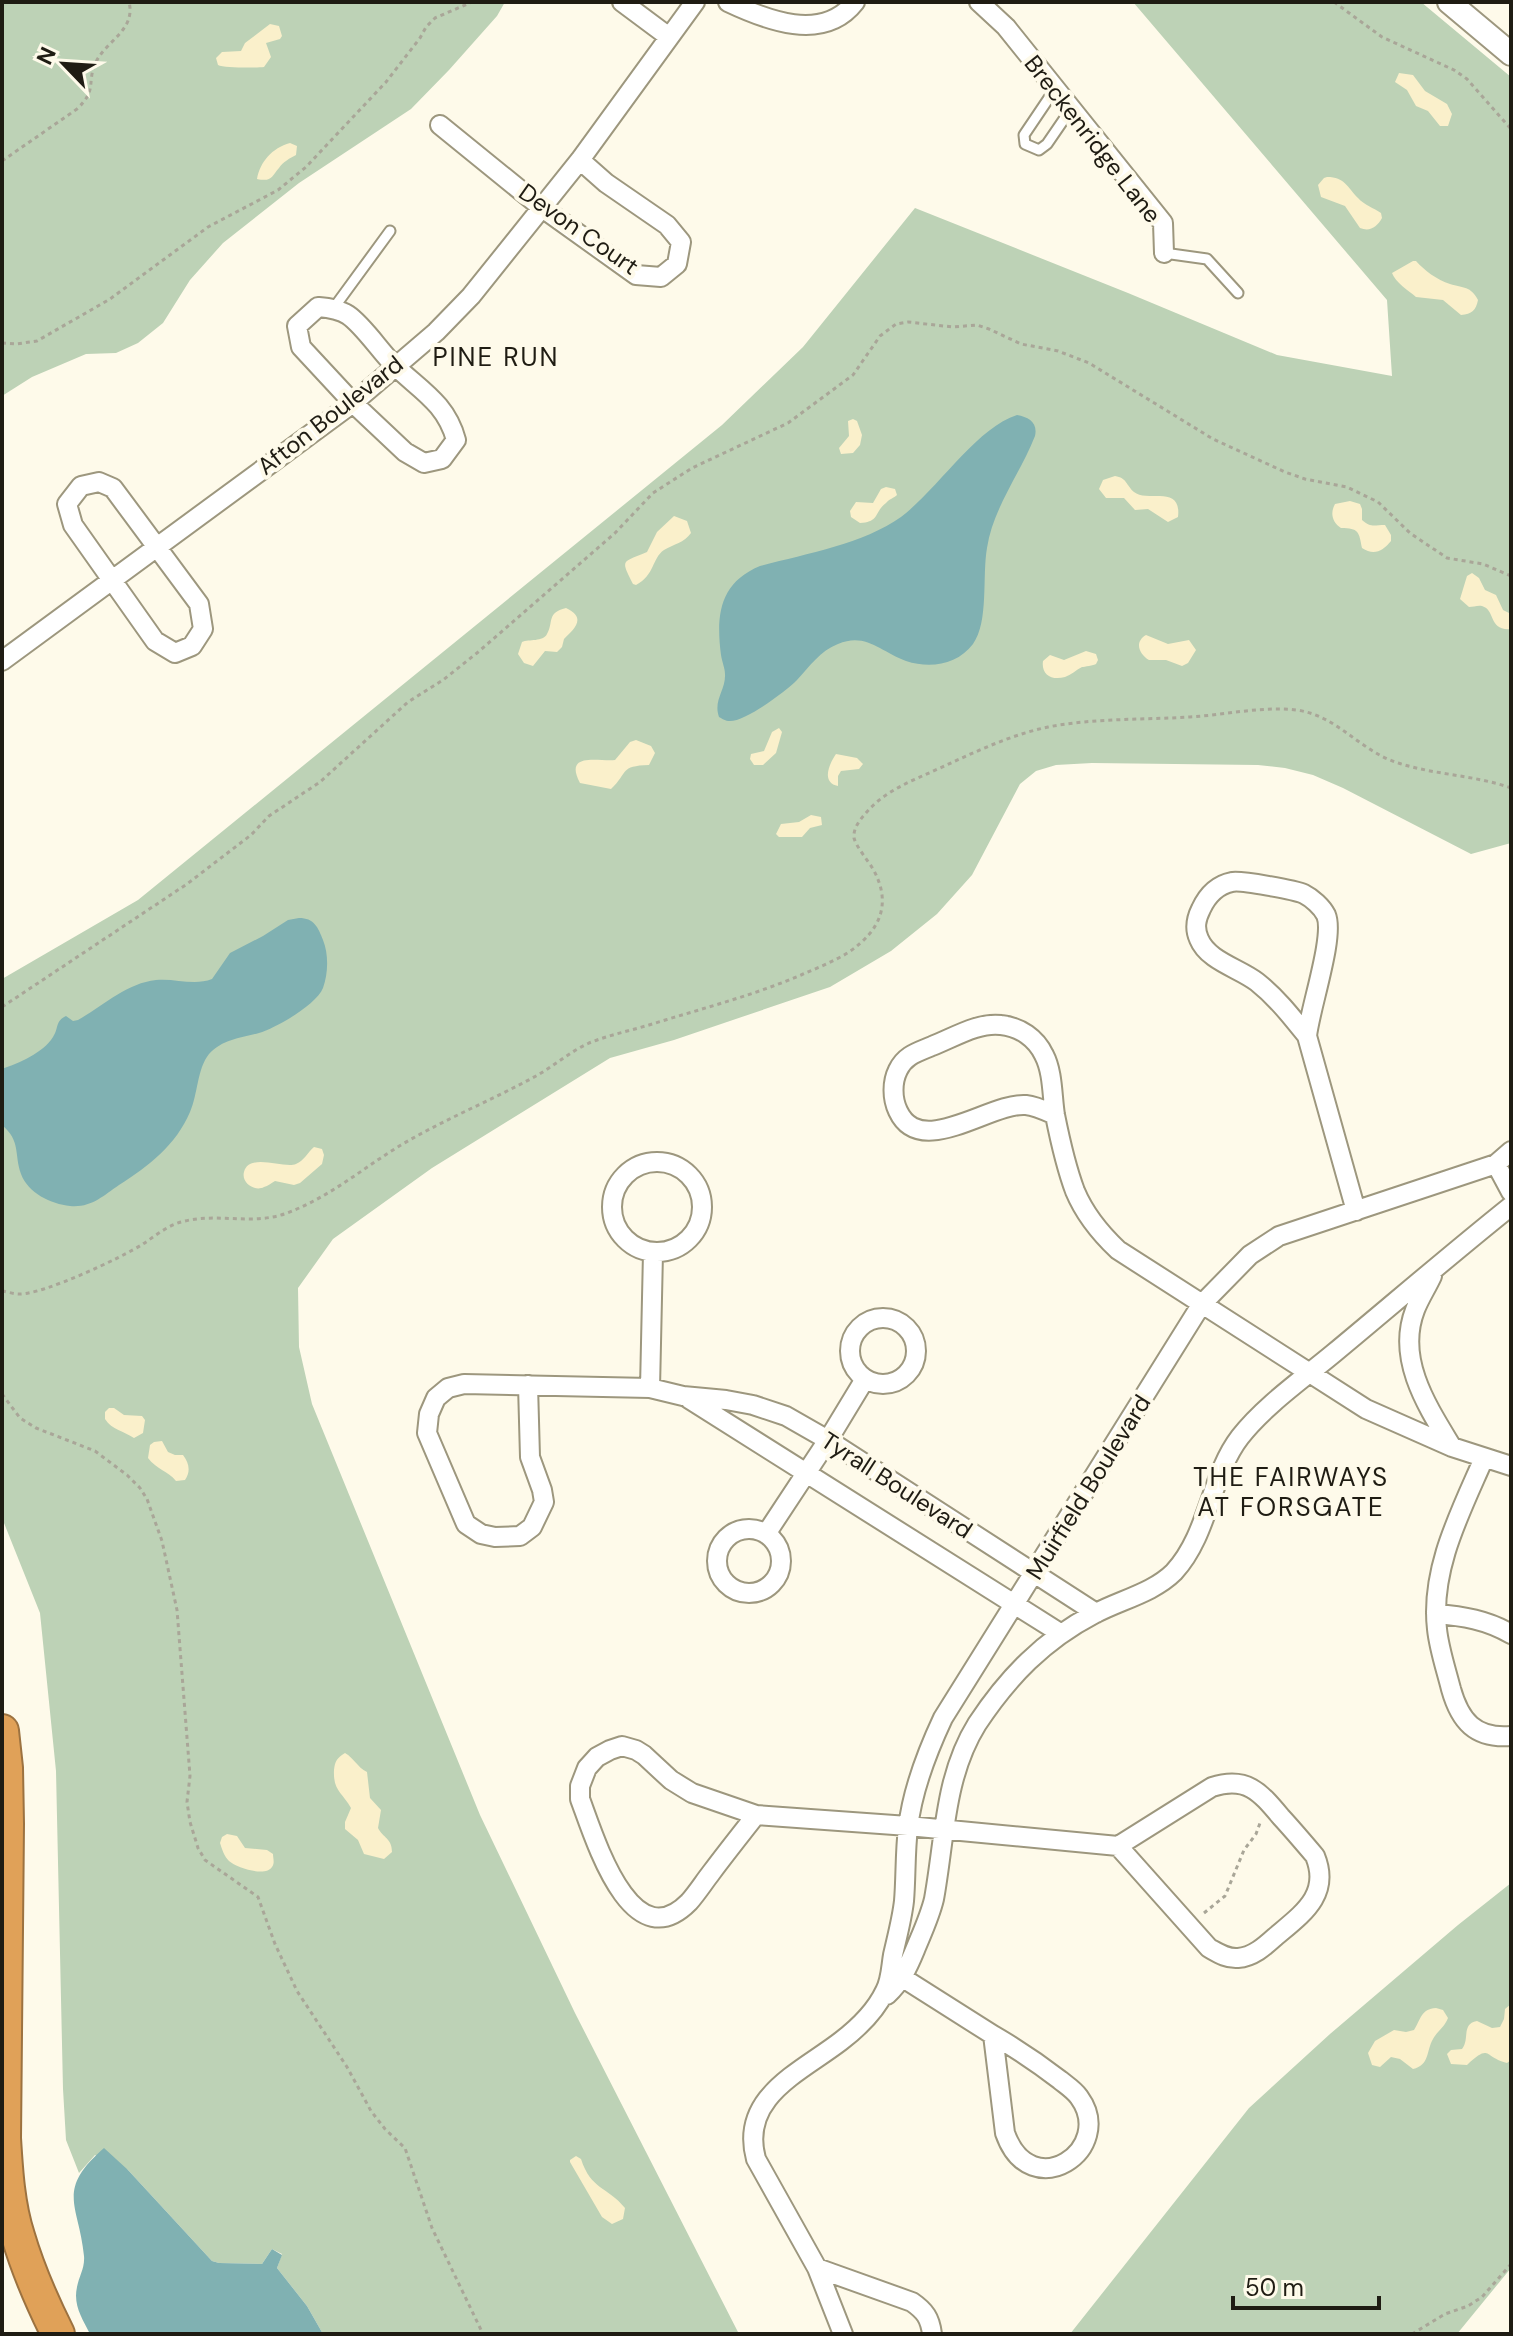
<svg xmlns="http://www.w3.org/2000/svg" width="1513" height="2336" viewBox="0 0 1513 2336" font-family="'DM Sans',sans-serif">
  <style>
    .green { fill: #bdd2b6 }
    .sand { fill: #faf0cb }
    .water { fill: #80b1b2 }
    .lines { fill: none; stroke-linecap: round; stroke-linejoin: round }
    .service-casing { stroke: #9d977e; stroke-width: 13 }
    .minor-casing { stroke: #9d977e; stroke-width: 22 }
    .tertiary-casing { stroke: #9d977e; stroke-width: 26 }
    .motorway-casing { stroke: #9c7240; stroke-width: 36 }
    .path { stroke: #a9a698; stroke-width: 3; stroke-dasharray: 4 4; stroke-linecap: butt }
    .service { stroke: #fff; stroke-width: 9 }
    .minor { stroke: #fff; stroke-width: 18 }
    .tertiary { stroke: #fff; stroke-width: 22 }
    .motorway { stroke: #e0a158; stroke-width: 32 }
    .labels { text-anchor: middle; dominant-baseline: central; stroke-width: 8; stroke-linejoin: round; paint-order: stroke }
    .street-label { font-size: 24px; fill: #1f1c13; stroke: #fefaea }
    .neighbourhood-label { font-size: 26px; letter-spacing: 2px; fill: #1f1c13; stroke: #fefaea }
  </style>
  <rect width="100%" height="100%" fill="#fefaea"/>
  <path class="green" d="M2,2H505L497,16L449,70L411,109L299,183L223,243L190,280L163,323L138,343L116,353L86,354L32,377L2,396Z
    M1133,2H1421L1511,77V843L1471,854L1343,788L1313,775L1285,768L1258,765L1092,763L1056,765L1036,771L1020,784L972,875L937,914L891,951L830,987L674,1040L610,1058L432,1168L333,1239L298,1288L299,1347L312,1404L480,1815L575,2013L739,2334H323L307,2306L277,2268L282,2254L272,2249L262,2264L219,2263L212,2261L128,2170L95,2155L79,2173L66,2140L63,2089L56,1771L40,1613L2,1518V979L138,900L722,425L803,347L915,208L1128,293L1277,355L1392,376L1387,300Z
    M1511,1883V2268L1457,2334H1070L1249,2108L1330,2034L1458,1925Z"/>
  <path class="sand" d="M270,24L279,26L282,36L280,39L266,43L271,57L264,67C255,68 224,68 218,65L216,58L222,52L241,51L245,43Z
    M1399,73L1413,75L1425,91L1447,104L1452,114L1448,126H1440L1428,111L1416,106L1407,90L1395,82Z
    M290,143L297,146L296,155C290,158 283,162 279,168C271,177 272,182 257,179C260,162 272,148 290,143Z
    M1327,177C1345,177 1347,187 1358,198C1364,205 1374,208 1381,213L1382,218C1377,227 1370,232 1360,228L1345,206L1321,197L1318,185L1324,178Z
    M1413,261H1416C1424,270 1437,280 1450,284C1463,288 1471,286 1478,300C1476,310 1472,314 1461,315L1443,300L1416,297C1409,291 1395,282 1392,273Z
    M853,419L857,421L862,435L860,445L853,453L841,454L839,448L849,436L848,421Z
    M1115,476C1127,478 1126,485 1134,492C1147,503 1182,484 1178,517L1168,522L1148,509L1135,510L1124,498H1106L1099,489L1103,480Z
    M886,487L895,489L897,495C894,498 889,499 886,503C874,512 880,522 860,523L851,517L850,511L856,502L873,503L881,489Z
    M1350,501L1360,504L1362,509V520C1371,528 1374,525 1385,525L1391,535V541C1383,551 1374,556 1362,548C1359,532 1359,528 1341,528C1332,522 1330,513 1335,504Z
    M674,516L687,521L691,533C684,543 674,544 664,550C652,558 655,575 636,585L633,584C620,558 622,563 647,552L657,532Z
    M1472,573L1479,578L1485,590L1496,595L1503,610L1511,614V629C1488,631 1496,610 1482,606C1478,605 1473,607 1469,607L1460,599L1467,576Z
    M566,608C588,618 573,630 564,639L562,647L557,652L545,651L533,666L524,663L518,654L522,642C529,639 543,642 547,634C554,622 546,613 566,608Z
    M1146,635L1168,644L1189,640L1196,650L1188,663L1182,666L1166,660H1149C1139,654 1134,642 1146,635Z
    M1086,651L1096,654L1098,660L1096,664C1094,665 1084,667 1082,667C1076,670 1071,675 1065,677C1051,681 1041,674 1043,661L1050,655L1064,660Z
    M779,728L782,732L776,753L763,765H754L750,759L751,754L764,751L772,732Z
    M636,740L651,746L655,753L649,765C619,766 629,772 611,789L580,783C563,751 600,762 615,760L630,742Z
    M836,754L857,758L863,764L859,769L841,771L838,776V786C821,783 829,764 836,754Z
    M811,815L821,817L822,825L810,828L802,837H779L776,834L781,824L799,822Z
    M314,1147L322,1149L324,1155L322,1164L300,1183L294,1185L275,1181C271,1183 268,1186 264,1187C255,1192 241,1183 244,1172C249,1152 284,1169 296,1164C304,1161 308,1152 314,1147Z
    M109,1408H114L124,1415L142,1416L145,1420L143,1433L134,1438C124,1431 112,1430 105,1419V1412Z
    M162,1441L168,1452L175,1455H183C189,1463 191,1471 185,1480L176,1481C168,1471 156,1469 148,1458L150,1445L154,1442Z
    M345,1753C354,1758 357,1767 367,1772L370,1798L381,1810L378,1828C383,1838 392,1838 392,1852L384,1859L364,1854L358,1840L345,1829V1822L351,1808C342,1792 333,1791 334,1770C335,1761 337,1758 345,1753Z
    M227,1834L237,1836L245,1848L267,1850L273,1854C273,1858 275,1863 272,1867C266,1877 237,1868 229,1861C224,1856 222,1849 220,1843L222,1837Z
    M1511,2004V2060L1507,2063C1483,2057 1491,2043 1467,2065L1451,2064L1447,2054L1451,2050L1462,2049C1470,2039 1461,2024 1477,2021L1492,2028L1500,2027L1504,2019L1505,2009Z
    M1436,2008L1443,2010L1448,2018C1444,2028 1438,2030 1433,2039C1426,2051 1430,2065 1413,2069L1400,2059L1391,2057L1380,2067L1372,2065L1368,2053L1375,2041L1394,2030L1406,2032L1414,2030C1421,2019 1421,2009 1436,2008Z
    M576,2156L581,2159C591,2190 607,2186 625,2208L623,2219L612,2224L602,2217L570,2162V2160Z"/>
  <path class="water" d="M1017,415C1029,417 1038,423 1035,436C1020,474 993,508 987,548C982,576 989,622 973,644C957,665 930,669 906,661C881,652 866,632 838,644C820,651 810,666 797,680C785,692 746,721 730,721C725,721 723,719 719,717C713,700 726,690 725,674C725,668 722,662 721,655C716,616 719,583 760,566C805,554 863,544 901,517C938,489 976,428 1017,415Z
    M299,918C314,918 318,927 323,940C329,955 328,974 323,988C316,1005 276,1028 259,1033C241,1038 223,1039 209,1054C197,1069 198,1094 190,1112C176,1145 149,1166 119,1185C103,1196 91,1208 70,1206C51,1204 28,1193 21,1174C14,1154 21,1141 2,1125V1069C19,1063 43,1053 53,1037C59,1028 55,1021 66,1016L73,1021L78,1020C103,1006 127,983 156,980C175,978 194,986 212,979L230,953L263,936L288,920Z
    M104,2148L128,2170L212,2261L219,2263L262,2264L272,2249L282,2255L277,2268L307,2306L323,2334H90C82,2318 73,2305 77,2287C79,2276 85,2268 84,2256C79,2204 55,2191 104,2148Z"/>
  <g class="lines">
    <defs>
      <path id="service" d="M1055,89L1024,135L1025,144L1039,150L1047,144L1071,109
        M1164,253L1207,259L1238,293
        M333,309L390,231"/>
      <path id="minor" d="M622,2L669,37
        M728,2C766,20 823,43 855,2
        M979,2L1006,27L1163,223L1164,253
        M440,125L541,207L636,275L661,277L677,264L681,242L667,225L606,183L580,160
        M318,307C328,308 339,309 348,315C363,325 380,351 394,365C420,390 446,403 456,440L442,459L424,463L405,452L353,403L301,347L297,326Z
        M99,482L113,488L199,604L203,629L192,646L175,653L155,641L73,525L67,504L81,486Z
        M2,661L353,403L436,332L471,296L580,160L695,2
        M1307,1036C1291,1016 1277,998 1257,982C1239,968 1208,961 1199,939C1194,928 1196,919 1201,909C1207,896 1217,885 1232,882C1240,880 1295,890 1304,894C1312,898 1322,907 1326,915C1335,936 1310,1008 1307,1036L1356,1211
        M1055,1115C1046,1111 1036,1106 1026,1105C990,1102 921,1160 898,1111C892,1098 892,1082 898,1070C905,1055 918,1052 932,1046C953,1038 978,1022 1001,1025C1020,1027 1036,1038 1044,1055C1053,1072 1052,1096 1055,1115C1060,1140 1066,1167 1075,1191C1085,1215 1100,1233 1118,1250L1366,1409L1452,1447L1511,1466
        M612 1207a45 45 0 1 1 90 0a45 45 0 1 1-90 0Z
        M1496,1164L1511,1192
        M1432,1276C1427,1287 1419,1299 1415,1310C1396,1359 1427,1406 1452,1447
        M850 1351a33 33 0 1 1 66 0a33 33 0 1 1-66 0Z
        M528,1385L530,1457L542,1490L544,1502L532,1527L520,1536L495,1537L481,1534L466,1524L427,1433L429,1414L436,1398L448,1388L464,1384L650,1388L683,1396L726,1400L753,1405L786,1416L828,1440L1096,1613
        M650,1388L653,1253
        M689,1399L1060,1633
        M1484,1458C1461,1511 1430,1569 1437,1629C1439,1649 1446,1669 1451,1689C1460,1721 1475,1739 1511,1736
        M717 1561a32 32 0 1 1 64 0a32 32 0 1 1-64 0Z
        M766,1534L828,1440L865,1379
        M1436,1614C1463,1616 1487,1620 1511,1634
        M756,1815C741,1834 726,1853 711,1873C704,1882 697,1893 689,1902C631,1961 594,1836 580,1799V1786L587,1768L597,1757L610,1750L622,1746L636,1750L644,1755L671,1780L692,1793L756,1815L908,1826L1118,1846L1212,1787C1247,1776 1260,1792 1281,1817C1293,1830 1304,1843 1315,1856C1331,1895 1302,1914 1275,1937C1265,1946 1253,1957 1238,1958C1227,1959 1218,1953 1209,1948L1118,1846
        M892,1971L993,2035L1005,2133C1031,2207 1117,2149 1079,2097C1074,2090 1066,2085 1060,2080C1038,2063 1017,2049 993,2035
        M887,1995C901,1982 908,1967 915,1950C922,1933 930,1916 934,1899C945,1839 944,1777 977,1724C1008,1677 1044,1640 1094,1614C1120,1600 1153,1593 1174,1572C1209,1534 1210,1476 1240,1437C1264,1406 1304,1378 1334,1353C1393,1304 1451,1254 1511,1206
        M817,2268L912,2302C925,2311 930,2318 932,2334
        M843,2334L817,2268L756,2159C739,2097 801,2072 841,2041C858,2028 876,2010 885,1991C891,1980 891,1966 893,1955C897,1937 902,1919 904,1901C906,1877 905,1852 908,1828C912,1792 928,1750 943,1718L1201,1305L1250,1255L1279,1236L1496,1164L1511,1151"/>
      <path id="tertiary" d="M1449,2L1511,54"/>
      <path id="motorway" d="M2,1731L6,1768L7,1824L4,2138C6,2171 8,2205 18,2236C28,2270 42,2302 58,2334"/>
    </defs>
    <use href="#service" class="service-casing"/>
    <use href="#minor" class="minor-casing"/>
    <use href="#tertiary" class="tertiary-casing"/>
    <use href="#motorway" class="motorway-casing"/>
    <path class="path" d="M1334,2L1382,37L1454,70L1467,79L1511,129
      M2,161L77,109C98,89 86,83 96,62C106,41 136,30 129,2
      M2,343L16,344L37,341L110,299L208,227L278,190L306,167L386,82L420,38L426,27L435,18L472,2
      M2,1007L187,884L251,835L269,816L320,782L408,702L443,680L477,653L615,533L653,493L692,468L788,423L853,375L880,336L896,324L908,322L953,327L977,325L989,329L1021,344L1058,351L1089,363L1213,439L1285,472L1305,479L1347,487L1378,502L1410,533L1447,558L1483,564L1511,576
      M2,1291C8,1292 14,1294 20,1294C44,1294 121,1258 143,1244C155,1236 167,1226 181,1222C216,1212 253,1226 287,1213C330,1197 363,1168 401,1145C445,1119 492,1100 536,1076C554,1066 571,1051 589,1043C609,1035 629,1031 649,1025C700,1009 752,996 801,975C817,968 835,961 849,952C881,930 892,903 873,869C867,859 857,848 854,838C853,829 859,821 865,814C885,790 912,781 940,768C975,752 1010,735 1048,727C1094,718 1142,720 1190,717C1225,715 1261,706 1296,710C1335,715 1356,746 1390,760C1428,775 1472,774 1511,788
      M2,1394L20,1418L36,1428L95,1451L127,1475L140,1488L147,1499L162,1541L177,1610L190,1776L187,1802L190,1822L198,1848L205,1860L258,1897L275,1944L297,1991L347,2067L371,2111L385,2129L405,2148L432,2228L483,2334
      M1204,1913L1225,1896L1244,1850L1256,1834L1260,1823
      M1412,2334L1445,2314L1468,2306L1482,2297L1511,2264"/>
    <use href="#service" class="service"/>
    <use href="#minor" class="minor"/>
    <use href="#tertiary" class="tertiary"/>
    <use href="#motorway" class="motorway"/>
  </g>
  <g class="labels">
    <g class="street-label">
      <text transform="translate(1093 139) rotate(52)">Breckenridge Lane</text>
      <text transform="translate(579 229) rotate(35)">Devon Court</text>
      <text transform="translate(330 415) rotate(-38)">Afton Boulevard</text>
      <text transform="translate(897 1485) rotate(33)">Tyrall Boulevard</text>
      <text transform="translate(1088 1487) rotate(-58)">Muirfield Boulevard</text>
    </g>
    <g class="neighbourhood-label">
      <text x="496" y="357">PINE RUN</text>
      <text x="1291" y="1477">THE FAIRWAYS<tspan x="1291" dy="30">AT FORSGATE</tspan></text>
    </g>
  </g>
  <rect width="1513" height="2336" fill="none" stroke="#1f1c13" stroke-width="8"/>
  <g transform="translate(64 64) rotate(295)" stroke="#fefaea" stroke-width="6" paint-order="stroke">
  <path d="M0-6L14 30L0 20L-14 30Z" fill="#1f1c13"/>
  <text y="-12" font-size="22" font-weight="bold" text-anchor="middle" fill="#1f1c13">N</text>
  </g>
  <path d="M1233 2296v12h146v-12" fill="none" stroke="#1f1c13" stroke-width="4"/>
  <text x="1245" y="2296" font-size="24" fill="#1f1c13" stroke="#fefaea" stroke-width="6" paint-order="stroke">50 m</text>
</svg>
